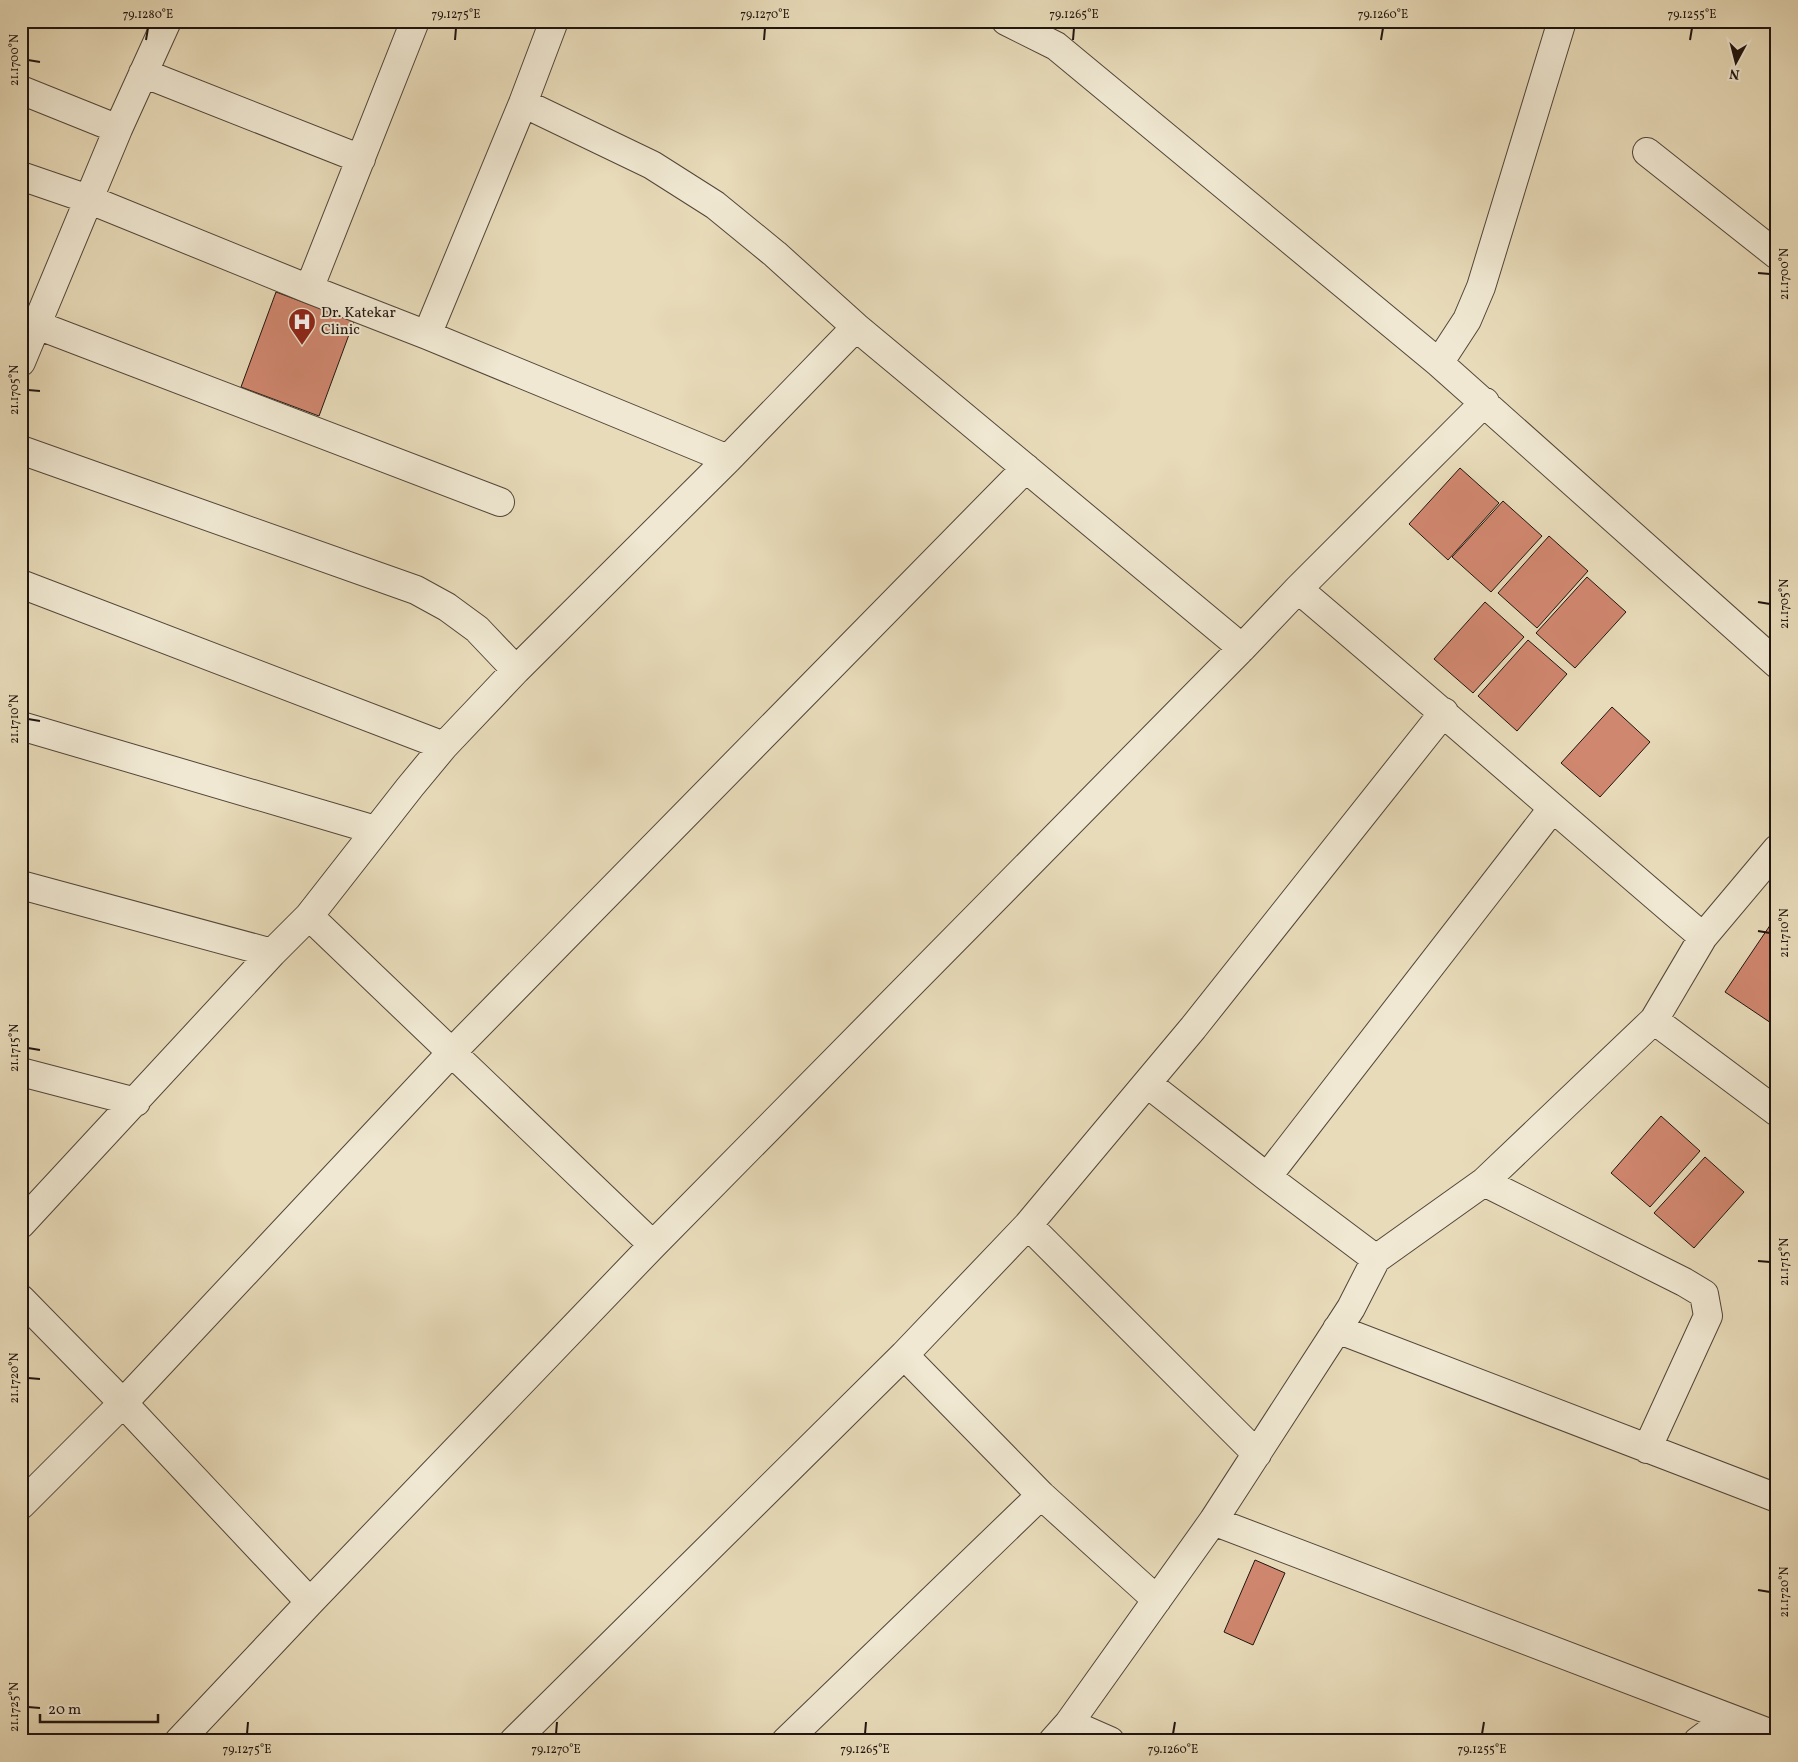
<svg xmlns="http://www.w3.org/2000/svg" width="1798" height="1762" viewBox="0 0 1798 1762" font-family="Vollkorn,serif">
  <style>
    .building { fill: #d0876f; stroke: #201510 }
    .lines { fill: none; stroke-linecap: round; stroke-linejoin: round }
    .minor-casing { stroke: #52463a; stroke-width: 30 }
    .minor { stroke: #f0e8d2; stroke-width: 28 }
    .ticks { fill: none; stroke: #201510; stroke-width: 2 }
    .labels { text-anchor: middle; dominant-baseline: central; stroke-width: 4; stroke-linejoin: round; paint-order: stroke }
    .poi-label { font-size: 15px; fill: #201510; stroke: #f0e8d2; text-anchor: start }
    .neatline { fill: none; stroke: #201510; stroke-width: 2 }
    .ticks-label { font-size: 12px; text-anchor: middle; fill: #201510 }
  </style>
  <rect width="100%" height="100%" fill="#e8dbb9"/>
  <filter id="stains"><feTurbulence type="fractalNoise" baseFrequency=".004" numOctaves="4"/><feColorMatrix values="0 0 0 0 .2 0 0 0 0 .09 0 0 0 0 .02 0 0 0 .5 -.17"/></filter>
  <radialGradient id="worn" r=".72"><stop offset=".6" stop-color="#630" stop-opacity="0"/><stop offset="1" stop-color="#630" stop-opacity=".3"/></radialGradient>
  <path class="building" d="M276,292L354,321L319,416L241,387Z
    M1460,468L1499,503L1448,560L1409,524Z
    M1503,501L1542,536L1491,592L1452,557Z
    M1549,536L1588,571L1537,628L1498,593Z
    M1587,577L1626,612L1575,668L1536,633Z
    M1485,602L1524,637L1473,693L1434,659Z
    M1528,640L1567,674L1517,731L1478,696Z
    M1612,707L1650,742L1600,797L1561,763Z
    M1777,915V1027L1725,992Z
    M1661,1116L1700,1151L1650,1207L1611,1173Z
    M1705,1157L1744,1192L1694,1248L1654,1213Z
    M1255,1560L1285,1573L1253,1645L1224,1632Z"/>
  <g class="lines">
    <defs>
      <path id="minor" d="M1006,21L1056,46L1439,363L1777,664
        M143,73L361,159
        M21,90L118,129
        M523,103L652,165L715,205L775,254L856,327L1242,648
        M1647,152L1777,255
        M21,176L88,199L309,289L427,335L728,459
        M309,289L415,21
        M37,325L500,502
        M427,335L523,103L554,21
        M21,362L118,129L167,21
        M1439,363L1467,320L1481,287L1562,21
        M21,450L416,590L447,607L477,629L516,670
        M21,584L444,746
        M1298,589C1434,704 1567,821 1703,937
        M21,726L375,830
        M21,885L272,953
        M309,916L653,1245
        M1654,1020L1703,937L1777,849
        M21,1072L136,1102
        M1148,1084L1267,1177L1376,1259L1351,1308L1213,1521
        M1267,1177L1552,809
        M1484,1182L1684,1282L1704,1294L1708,1316L1647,1449
        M21,1224L272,953L309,916L410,787L444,746L516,670L728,459L856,327
        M1028,1225L1257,1454
        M1376,1259L1484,1182L1654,1020L1777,1112
        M21,1299L123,1403L310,1602
        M1337,1329L1777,1498
        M904,1355L1041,1495L1157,1600
        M21,1505L123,1403L452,1052L1026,468
        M1069,1723L1110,1741
        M179,1741L310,1602L653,1245L1242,648L1298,589L1485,402
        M514,1741L904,1355L1028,1225L1193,1028L1444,712
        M786,1741L1041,1495
        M1053,1741L1069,1723L1213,1521L1777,1736
        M1698,1741L1729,1718"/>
    </defs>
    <use href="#minor" class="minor-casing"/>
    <use href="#minor" class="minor"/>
  </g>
  <path class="ticks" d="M146,40L148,28M455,40L456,28M764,40L765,28M1073,40L1074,28M1381,40L1383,28M1690,40L1692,28M28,60L40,62M1758,273L1770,274M28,390L40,391M1758,602L1770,604M28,719L40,721M1758,931L1770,933M28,1048L40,1050M1758,1261L1770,1262M28,1378L40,1379M1758,1590L1770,1592M28,1707L40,1708M247,1734L248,1722M556,1734L557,1722M865,1734L866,1722M1173,1734L1175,1722M1482,1734L1484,1722"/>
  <defs>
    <symbol id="hospital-pin" viewBox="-11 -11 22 30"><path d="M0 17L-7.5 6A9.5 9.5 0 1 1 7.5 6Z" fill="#8f2418" stroke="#f0e8d2"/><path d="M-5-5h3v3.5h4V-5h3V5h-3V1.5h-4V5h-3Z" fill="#fff"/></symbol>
  </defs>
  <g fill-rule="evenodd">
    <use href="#hospital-pin" x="286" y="306" width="32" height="43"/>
  </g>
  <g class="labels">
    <g class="poi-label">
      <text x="321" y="313">Dr. Katekar<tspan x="321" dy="17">Clinic</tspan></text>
    </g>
  </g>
  <rect width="1798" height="1762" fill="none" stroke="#e8dbb9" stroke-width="55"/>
  <g transform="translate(1736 62) rotate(187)" stroke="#f0e8d2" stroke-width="4" paint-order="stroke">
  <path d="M0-4L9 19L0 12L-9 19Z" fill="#201510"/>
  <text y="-8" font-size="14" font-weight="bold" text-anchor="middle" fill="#201510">N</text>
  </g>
  <path d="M40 1714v8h118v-8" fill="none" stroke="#201510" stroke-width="2.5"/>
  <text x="48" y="1714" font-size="15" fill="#201510" stroke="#f0e8d2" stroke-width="4" paint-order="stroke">20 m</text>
  <rect x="28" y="28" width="1742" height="1706" class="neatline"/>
  <g class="ticks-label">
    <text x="148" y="18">79.1280°E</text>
    <text x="456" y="18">79.1275°E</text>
    <text x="765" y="18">79.1270°E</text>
    <text x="1074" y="18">79.1265°E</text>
    <text x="1383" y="18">79.1260°E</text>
    <text x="1692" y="18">79.1255°E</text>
    <text transform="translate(14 60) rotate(-90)" y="4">21.1700°N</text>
    <text transform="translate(1784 274) rotate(-90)" y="4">21.1700°N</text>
    <text transform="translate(14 390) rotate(-90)" y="4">21.1705°N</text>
    <text transform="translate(1784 604) rotate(-90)" y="4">21.1705°N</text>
    <text transform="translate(14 719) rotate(-90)" y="4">21.1710°N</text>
    <text transform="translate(1784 933) rotate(-90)" y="4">21.1710°N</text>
    <text transform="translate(14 1048) rotate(-90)" y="4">21.1715°N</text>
    <text transform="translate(1784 1262) rotate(-90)" y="4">21.1715°N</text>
    <text transform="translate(14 1378) rotate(-90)" y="4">21.1720°N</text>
    <text transform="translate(1784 1592) rotate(-90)" y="4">21.1720°N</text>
    <text transform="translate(14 1707) rotate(-90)" y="4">21.1725°N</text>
    <text x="247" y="1753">79.1275°E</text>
    <text x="556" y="1753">79.1270°E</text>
    <text x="865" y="1753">79.1265°E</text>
    <text x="1173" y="1753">79.1260°E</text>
    <text x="1482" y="1753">79.1255°E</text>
  </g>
  <rect width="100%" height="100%" filter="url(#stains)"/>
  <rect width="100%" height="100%" fill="url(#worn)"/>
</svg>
